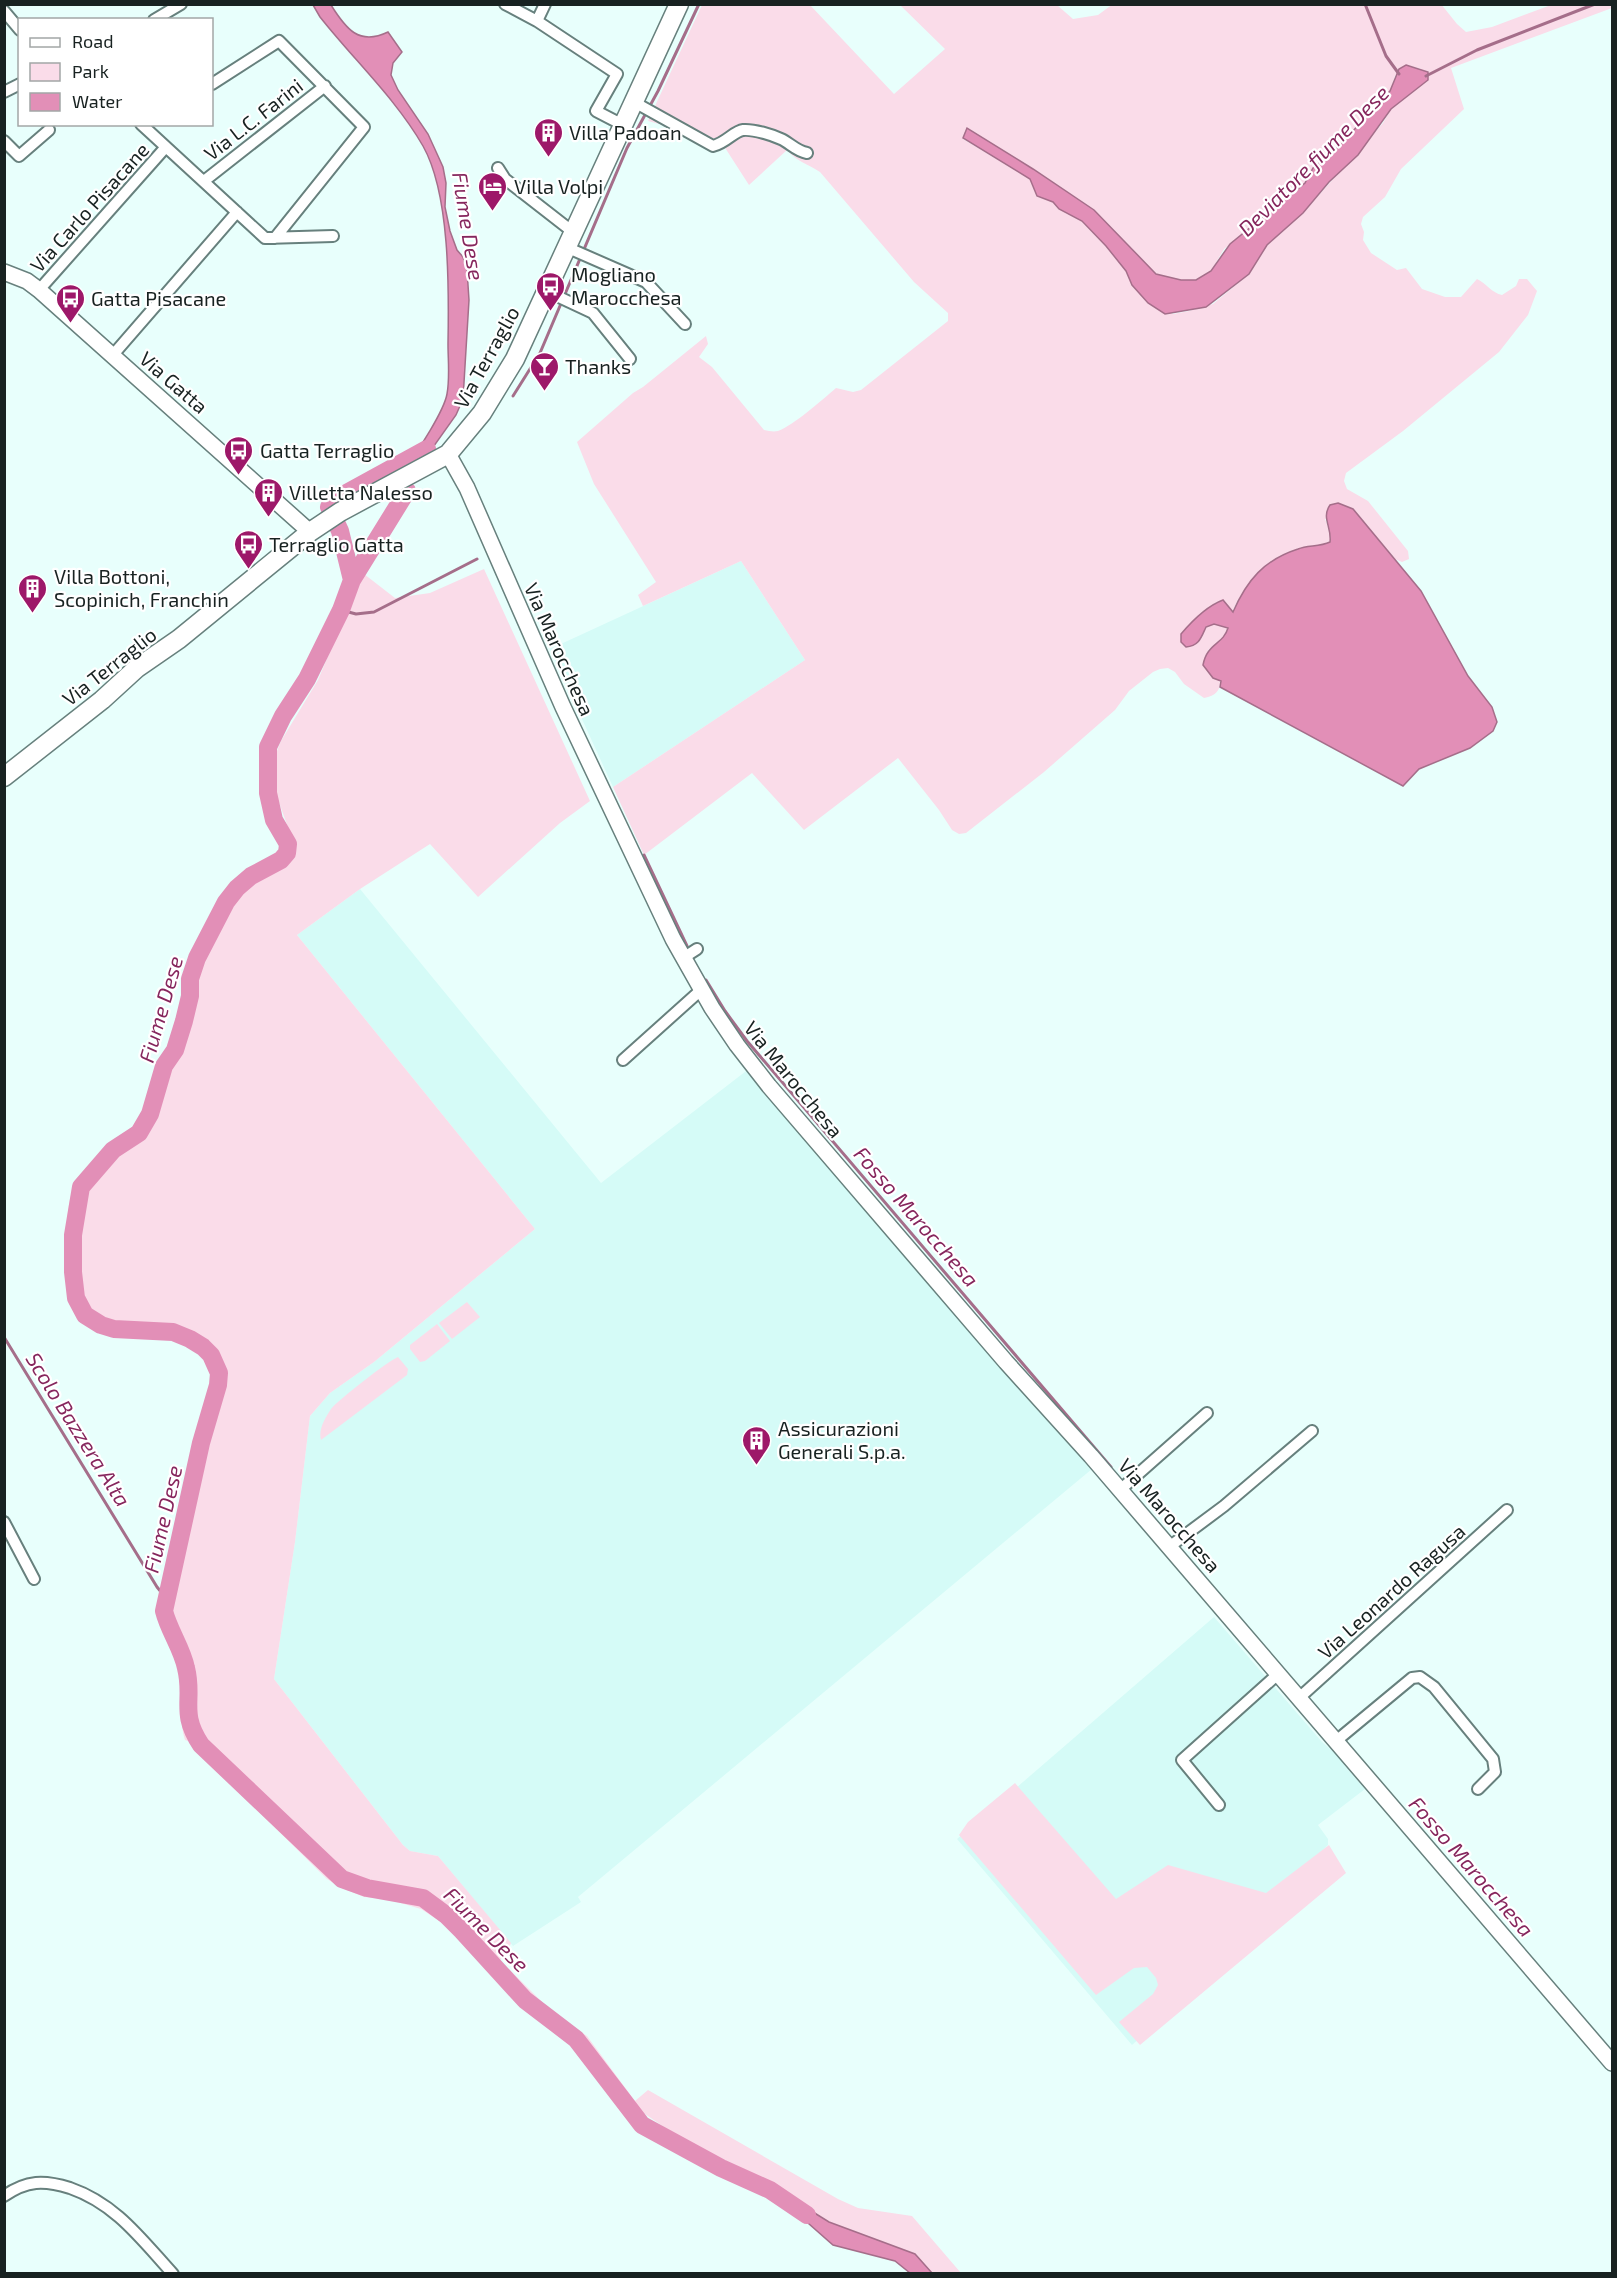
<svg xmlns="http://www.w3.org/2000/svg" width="1617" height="2278" viewBox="0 0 1617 2278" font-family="'Exo 2',sans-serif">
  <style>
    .built { fill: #d5fbf7 }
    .green { fill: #fadce9; fill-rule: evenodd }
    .water { fill: #e28fb7; stroke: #a56e8a; stroke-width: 1.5 }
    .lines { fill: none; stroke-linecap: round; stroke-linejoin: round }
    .stream { stroke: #a56e8a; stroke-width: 3 }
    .river { stroke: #e28fb7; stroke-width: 18 }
    .street-casing { stroke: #67807d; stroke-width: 14 }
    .secondary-casing { stroke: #67807d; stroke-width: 18 }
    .primary-casing { stroke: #67807d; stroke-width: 21 }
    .street { stroke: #fff; stroke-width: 10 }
    .secondary { stroke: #fff; stroke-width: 15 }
    .primary { stroke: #fff; stroke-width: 18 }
    .labels { text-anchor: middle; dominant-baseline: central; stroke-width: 4.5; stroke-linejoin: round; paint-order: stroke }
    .street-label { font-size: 20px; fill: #182221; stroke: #fff }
    .poi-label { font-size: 20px; fill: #182221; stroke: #fff; text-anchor: start }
    .water-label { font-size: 21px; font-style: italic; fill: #86265d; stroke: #fff }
  </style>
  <rect width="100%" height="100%" fill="#e8fffc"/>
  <path class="built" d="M741,561L805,660L613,787L550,649Z
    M360,889L601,1183L750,1068L1092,1469L578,1897L581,1902L513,1946L438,1856L410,1851L403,1845L274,1679L295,1542L310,1416L330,1393L374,1362L535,1229L297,935Z
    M1214,1617L1322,1742L1346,1762L1344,1765L1365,1789L1318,1825L1328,1839V1845L1316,1857L1326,1873L1132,2045L957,1839Z"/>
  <path class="green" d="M1113,4H1441L1457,24L1466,32L1492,27L1551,5H1612V8L1451,68L1464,109L1401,169L1385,197L1363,217L1361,224L1364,232L1363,240L1371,253L1397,270L1406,268L1422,289L1445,297H1461L1477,279C1487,284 1492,293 1502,295L1516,286L1519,279H1527L1537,291L1528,315L1499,352L1403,431L1346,473L1344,481L1347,489L1368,501L1408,551L1409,559L1402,562L1395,559L1358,515L1325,519L1331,534L1330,542C1319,547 1309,545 1298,549C1267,559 1246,582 1232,612L1223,600L1215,603L1181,634V642L1186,647C1199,646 1201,638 1206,627L1214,624L1229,628L1226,636L1208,650C1215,667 1233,693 1204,698L1184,684L1175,672L1168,668L1160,669L1153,672L1129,691L1115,710L1044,772L966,833L959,834L952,830L939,810L898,758L804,830L752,773L644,855L613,787L805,660L741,561L643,606L638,595L656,582L594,484L577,442L633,393L643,387L706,336L708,344L699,357L712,367L764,430C769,431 773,432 778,431C794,425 822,400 836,388L853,392L861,390L948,321V313L914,282L820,172C808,164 796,161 787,150L749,185L720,140L648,121L702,5H810L894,94L945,49L900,5H1057L1073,19L1098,15ZM1406,65L1421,69L1428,80L1391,109L1383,123L1303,213L1267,245L1249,274L1213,304L1189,311L1173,314L1148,303L1132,285L1126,271L1106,246L1082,221L1059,209L1053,202L1037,196L1030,179L963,139L967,128L1033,169L1094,210L1156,274L1181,280H1196L1204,276L1211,271L1224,249L1305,183L1313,168L1338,147L1390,91L1395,76Z
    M412,494L409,504L393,526L364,574L395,598L430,593L484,569L590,801L560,823L478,897L430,844L360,889L297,935L535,1229L374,1362L330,1393L310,1416L295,1542L274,1679L403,1845L410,1851L438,1856L511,1943L508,1950L500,1960L548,2008L518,1987L492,1975L469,1947L450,1928L421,1909L387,1899L364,1897L342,1888L327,1879L197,1751L200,1745L185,1740C177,1715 186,1689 180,1665C175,1645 163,1627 159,1607C169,1550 182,1492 197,1435C201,1418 217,1388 213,1371C201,1321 113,1347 82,1319C67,1305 67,1279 67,1260C66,1242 66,1206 73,1189C85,1158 121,1147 137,1120C148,1102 154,1083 162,1063C168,1049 175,1034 180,1019C183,1009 183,997 188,987C193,975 200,964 206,953C215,935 224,917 236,899C252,875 297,871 294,844L276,794L272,773L275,756L281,741L318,680L347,611L357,579L390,523Z
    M467,1302L480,1317L452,1339L439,1323Z
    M437,1324L450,1341L425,1361L420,1362L410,1349V1345Z
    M398,1357L408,1369L407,1375L321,1440C318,1430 325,1418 331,1409C338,1400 388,1361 398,1357Z
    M1015,1783L1116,1899L1168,1865L1266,1893L1329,1845L1346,1873L1140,2045L1119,2022L1153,1994L1158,1985L1156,1978L1147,1967L1134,1968L1096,1995L959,1835L968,1822Z
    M559,2017L587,2036L635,2101L648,2090L838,2199L858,2208L912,2216L961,2273H932L915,2254L829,2222L751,2175L725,2163L686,2142L642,2112L633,2105L590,2043Z"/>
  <path class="water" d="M313,5H331C346,29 359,46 388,32L402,52L393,63L391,75L398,90L428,134L443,167L446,183L445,207L450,231L457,250L463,257L467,270L469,300L463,399L456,415L429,453L407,465C418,451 444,411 447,394C450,378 448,360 448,344C449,288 450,194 423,146C396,99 354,60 320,17Z
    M1406,65L1428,72V80L1391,109L1358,155L1329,182L1303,213L1267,245L1249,274L1206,307L1165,314L1148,303L1132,285L1126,271L1106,246L1082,221L1059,209L1053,202L1037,196L1030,179L963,138L967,128L1033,169L1094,210L1156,274L1181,280H1196L1211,271L1230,244L1305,183L1313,168L1338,147L1390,91L1399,69Z
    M1338,503L1353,509L1421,591L1468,676L1492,707L1497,722L1493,731L1470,748L1419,769L1403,786L1220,687L1221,681L1213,678L1203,665C1207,643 1223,645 1228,628L1214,624L1206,627C1201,638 1199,646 1186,647L1181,642V634C1192,621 1207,606 1223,600L1233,612C1247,580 1264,560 1298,549C1308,545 1319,547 1330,542C1332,527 1321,518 1330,505Z
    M776,2189L829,2222L915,2254L932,2273H910L895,2261L833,2245L800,2216Z"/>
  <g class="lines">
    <path class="stream" d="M1365,4L1386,56L1399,74
      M1426,76L1477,50L1595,4
      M513,396L540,353L627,148L658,91L699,4
      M341,610L356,614L374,612L477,559
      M644,855L687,946
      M706,980L725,1011L747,1041L1111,1467
      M4,1337L157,1587L166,1598"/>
    <path class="river" d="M407,491L352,580L341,610L307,679L283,716L268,747V793L274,820L288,844L287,853L281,860L251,876L237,888L226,902L197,958L190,979V996L184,1021L175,1050L164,1066L150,1114L139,1133L113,1150L81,1187L73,1235V1272L76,1298L85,1315L101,1325L114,1329L173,1332L190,1339L203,1347L211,1355L219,1373L218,1385L201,1443L164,1611C169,1631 182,1648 186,1668C194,1700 179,1712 201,1745L342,1879L367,1888L423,1898L446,1915L462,1931L525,2000L576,2039L642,2125L721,2168L770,2190L807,2215
      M352,580L340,531L329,507L334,500L427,449"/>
    <defs>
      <path id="street" d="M505,4L537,21L617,74L596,111L623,125
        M4,11L20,30
        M154,20L181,4
        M537,21L545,4
        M212,84L279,41L364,127L275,238
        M4,92L20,84
        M634,102L713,146C726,143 734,131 743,130C754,129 772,135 781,139C790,143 796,151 807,153
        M141,124L265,238L333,236
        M4,141L19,156L49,130
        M498,168L505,179L573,232
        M204,181L325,86
        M566,247L646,282L685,324
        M39,290L165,148
        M546,291L593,313L630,359
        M112,356L237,212
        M683,958L697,949
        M623,1060L701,990
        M1120,1490L1207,1413
        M4,1522L34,1579
        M1169,1547L1224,1506L1312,1431
        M1299,1698L1507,1510
        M1336,1741L1412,1678L1420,1677L1434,1687L1493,1759L1495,1772L1478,1789
        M1219,1805L1182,1760L1278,1674
        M4,2196C27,2180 44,2180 70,2188C116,2204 141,2239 173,2274"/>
      <path id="secondary" d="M4,272L27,281L39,290L310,532
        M448,454L467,488L563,707L673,939L712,1008L737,1045L769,1086L1006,1362L1091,1456L1612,2063"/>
      <path id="primary" d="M4,777L102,700L137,668L179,639L310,532L340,512L448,454L482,413L515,359L679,4"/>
    </defs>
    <use href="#street" class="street-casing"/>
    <use href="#secondary" class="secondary-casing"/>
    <use href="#primary" class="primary-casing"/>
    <use href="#street" class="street"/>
    <use href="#secondary" class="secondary"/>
    <use href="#primary" class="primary"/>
  </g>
  <defs>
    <symbol id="building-pin" viewBox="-11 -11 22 30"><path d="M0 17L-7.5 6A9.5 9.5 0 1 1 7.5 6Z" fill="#9d1869" stroke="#fff"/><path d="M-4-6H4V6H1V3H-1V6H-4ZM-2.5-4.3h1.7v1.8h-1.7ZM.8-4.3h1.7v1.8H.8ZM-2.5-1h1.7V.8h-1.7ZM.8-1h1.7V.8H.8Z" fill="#fff"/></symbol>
    <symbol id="hotel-pin" viewBox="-11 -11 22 30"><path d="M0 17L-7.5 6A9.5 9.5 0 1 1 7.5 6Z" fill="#9d1869" stroke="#fff"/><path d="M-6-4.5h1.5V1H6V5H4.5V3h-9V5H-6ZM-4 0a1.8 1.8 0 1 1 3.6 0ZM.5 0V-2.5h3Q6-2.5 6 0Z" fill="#fff"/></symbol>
    <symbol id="bus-pin" viewBox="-11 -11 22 30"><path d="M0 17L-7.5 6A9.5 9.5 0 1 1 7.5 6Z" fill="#9d1869" stroke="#fff"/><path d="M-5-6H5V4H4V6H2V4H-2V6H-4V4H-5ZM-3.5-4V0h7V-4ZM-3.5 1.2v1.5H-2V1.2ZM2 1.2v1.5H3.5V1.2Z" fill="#fff"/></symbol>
    <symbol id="bar-pin" viewBox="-11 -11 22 30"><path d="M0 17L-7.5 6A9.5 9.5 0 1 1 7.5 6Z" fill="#9d1869" stroke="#fff"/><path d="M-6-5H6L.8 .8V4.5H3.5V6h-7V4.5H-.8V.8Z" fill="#fff"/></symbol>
  </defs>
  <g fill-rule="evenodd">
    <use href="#building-pin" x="532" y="116" width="33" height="45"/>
    <use href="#hotel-pin" x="476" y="170" width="33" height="45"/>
    <use href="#bus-pin" x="534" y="270" width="33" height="45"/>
    <use href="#bus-pin" x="54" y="282" width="33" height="45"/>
    <use href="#bar-pin" x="528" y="350" width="33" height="45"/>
    <use href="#bus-pin" x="222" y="434" width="33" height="45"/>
    <use href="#building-pin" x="252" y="476" width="33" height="45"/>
    <use href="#bus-pin" x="232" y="528" width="33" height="45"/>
    <use href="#building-pin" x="16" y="572" width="33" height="45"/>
    <use href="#building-pin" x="740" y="1424" width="33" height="45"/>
  </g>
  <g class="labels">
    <g class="street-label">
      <text transform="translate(253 119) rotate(-38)">Via L.C. Farini</text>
      <text transform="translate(89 207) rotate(-48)">Via Carlo Pisacane</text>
      <text transform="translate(486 357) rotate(-61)">Via Terraglio</text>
      <text transform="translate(174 382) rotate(41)">Via Gatta</text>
      <text transform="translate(560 649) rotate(66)">Via Marocchesa</text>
      <text transform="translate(109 666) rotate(-38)">Via Terraglio</text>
      <text transform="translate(794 1079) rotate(51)">Via Marocchesa</text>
      <text transform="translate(1170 1515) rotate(49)">Via Marocchesa</text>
      <text transform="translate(1391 1591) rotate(-42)">Via Leonardo Ragusa</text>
    </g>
    <g class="poi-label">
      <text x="569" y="132">Villa Padoan</text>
      <text x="514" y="186">Villa Volpi</text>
      <text x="571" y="274">Mogliano<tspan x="571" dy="23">Marocchesa</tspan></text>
      <text x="91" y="298">Gatta Pisacane</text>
      <text x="565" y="366">Thanks</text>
      <text x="260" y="450">Gatta Terraglio</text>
      <text x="289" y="492">Villetta Nalesso</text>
      <text x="269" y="544">Terraglio Gatta</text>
      <text x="54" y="576">Villa Bottoni,<tspan x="54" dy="23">Scopinich, Franchin</tspan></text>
      <text x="778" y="1428">Assicurazioni<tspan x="778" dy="23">Generali S.p.a.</tspan></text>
    </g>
    <g class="water-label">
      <text transform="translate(1313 160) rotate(-45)">Deviatore fiume Dese</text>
      <text transform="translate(469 226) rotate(81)">Fiume Dese</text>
      <text transform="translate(160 1009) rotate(-74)">Fiume Dese</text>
      <text transform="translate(917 1216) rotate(49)">Fosso Marocchesa</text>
      <text transform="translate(79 1429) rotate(58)">Scolo Bazzera Alta</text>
      <text transform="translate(162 1519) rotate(-77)">Fiume Dese</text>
      <text transform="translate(1472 1866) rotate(49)">Fosso Marocchesa</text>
      <text transform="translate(487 1929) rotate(45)">Fiume Dese</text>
    </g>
  </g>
  <rect width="1617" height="2278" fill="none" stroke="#182221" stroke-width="12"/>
  <rect x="18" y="18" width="195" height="108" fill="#ffffff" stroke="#a3a7a6" stroke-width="1.5"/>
  <rect x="30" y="38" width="30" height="9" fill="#ffffff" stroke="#a3a7a6" stroke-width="1.5"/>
  <text x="72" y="48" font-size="18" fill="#182221">Road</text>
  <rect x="30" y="63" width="30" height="18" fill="#fadce9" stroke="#a3a7a6" stroke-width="1.5"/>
  <text x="72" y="78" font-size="18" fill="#182221">Park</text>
  <rect x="30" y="93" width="30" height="18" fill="#e28fb7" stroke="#a3a7a6" stroke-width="1.5"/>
  <text x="72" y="108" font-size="18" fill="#182221">Water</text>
</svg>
